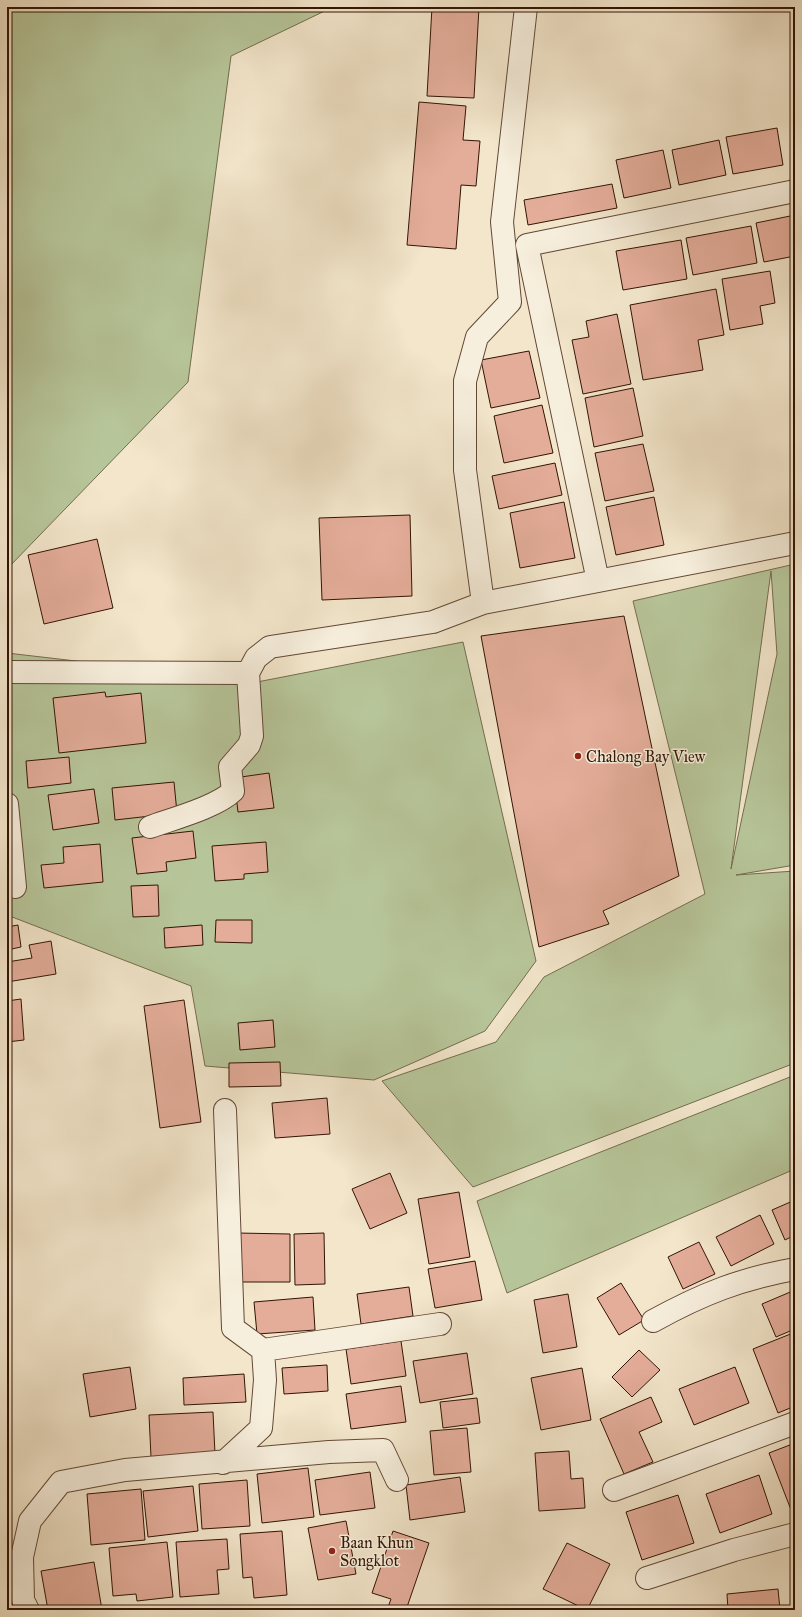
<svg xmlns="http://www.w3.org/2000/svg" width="802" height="1617" viewBox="0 0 802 1617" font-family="'IM FELL Great Primer',serif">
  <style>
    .green { fill: #b7c69a; stroke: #746d4f; fill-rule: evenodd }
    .building { fill: #e4ad9a; stroke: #321404 }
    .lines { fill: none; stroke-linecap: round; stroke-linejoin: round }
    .minor-casing { stroke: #624836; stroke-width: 24 }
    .minor { stroke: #f7efdd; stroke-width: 22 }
    .poi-dot { fill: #8f2418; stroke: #f7efdd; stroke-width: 1.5 }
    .labels { text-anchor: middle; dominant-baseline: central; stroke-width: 3; stroke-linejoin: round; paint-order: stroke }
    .poi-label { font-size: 16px; fill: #321404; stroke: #f7efdd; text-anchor: start }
  </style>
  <rect width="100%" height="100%" fill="#f3e6cb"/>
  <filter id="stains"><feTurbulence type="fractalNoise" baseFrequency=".005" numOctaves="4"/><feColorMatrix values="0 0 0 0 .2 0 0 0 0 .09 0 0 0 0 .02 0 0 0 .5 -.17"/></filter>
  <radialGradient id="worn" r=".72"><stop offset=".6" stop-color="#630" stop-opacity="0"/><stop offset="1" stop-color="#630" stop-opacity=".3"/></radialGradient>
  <path class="green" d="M7,7H333L231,56L188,382L7,569Z
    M795,564V865L736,875L795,871V1063L473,1187L382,1081L496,1042L544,977L705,894L633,601ZM771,571L777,654L731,869Z
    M463,642L536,961L485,1031L374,1080L205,1066L191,986L7,915V653L257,682Z
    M795,1075V1169L507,1293L477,1201Z"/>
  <path class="building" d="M432,7H479L474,98L427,96Z
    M419,102L466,106L463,140L480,141L476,186L461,185L456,249L407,245Z
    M777,128L783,165L733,174L726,137Z
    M719,140L726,175L679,185L672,150Z
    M663,150L671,188L624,198L616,160Z
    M612,184L617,208L528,225L524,200Z
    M795,215V256L764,262L756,223Z
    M751,226L757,263L693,275L686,238Z
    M681,240L687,279L623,290L616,251Z
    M770,271L775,303L760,306L763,324L730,330L722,279Z
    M716,289L724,335L698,340L703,370L643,380L630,305Z
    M617,314L631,384L583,394L572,340L589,337L586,321Z
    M529,351L540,398L491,408L481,360Z
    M633,388L643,436L594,447L585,398Z
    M542,405L553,453L504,463L494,416Z
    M643,444L654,491L605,501L595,453Z
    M555,463L562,495L499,509L492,476Z
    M654,497L664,545L616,555L606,507Z
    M564,502L575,558L520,568L510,513Z
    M410,515L412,596L322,600L319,518Z
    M97,539L113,608L44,624L28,555Z
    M624,616L679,876L603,911L609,924L539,947L481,636Z
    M105,692L106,697L141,693L146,743L59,753L53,698Z
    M69,757L71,783L28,788L26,761Z
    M269,773L274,808L238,812L234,778Z
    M174,782L177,813L115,820L112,788Z
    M94,789L99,823L53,830L48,795Z
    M193,831L196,858L166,862L167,871L137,874L132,838Z
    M266,842L268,872L244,874V879L215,881L212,846Z
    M100,844L103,882L44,888L41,865L64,863L63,847Z
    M158,885L159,916L133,917L131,886Z
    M216,920H252V943L215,942Z
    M18,925L21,947L7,950V927Z
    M202,925L203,945L165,948L164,928Z
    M51,941L56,974L7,982V962L32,958L29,945Z
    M21,999L24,1040L7,1042V1001Z
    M184,1000L201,1122L160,1128L144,1006Z
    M273,1020L275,1047L240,1050L238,1023Z
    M280,1062L281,1086L229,1087V1063Z
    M327,1098L330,1134L275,1138L272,1103Z
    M390,1173L407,1213L370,1229L352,1189Z
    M459,1192L470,1257L429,1264L418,1199Z
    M795,1200V1235L785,1240L772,1210Z
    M760,1215L774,1244L731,1266L716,1237Z
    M237,1233L290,1234V1282H236Z
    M324,1233L325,1284L295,1285L294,1234Z
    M699,1242L715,1274L683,1289L668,1257Z
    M475,1261L482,1300L435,1308L428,1269Z
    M621,1283L644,1320L619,1335L597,1298Z
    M409,1287L413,1316L361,1324L357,1294Z
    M795,1290V1329L776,1337L762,1304Z
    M568,1294L577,1347L543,1353L534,1300Z
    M313,1297L315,1330L257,1334L254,1302Z
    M793,1333L795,1337V1406L778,1413L753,1349Z
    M401,1341L406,1376L351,1384L346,1349Z
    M639,1350L660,1370L632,1397L612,1377Z
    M467,1353L473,1394L420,1403L413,1361Z
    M327,1365L328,1391L284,1394L282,1368Z
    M130,1367L136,1409L90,1417L83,1374Z
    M735,1367L749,1403L694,1425L679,1389Z
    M582,1368L591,1420L541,1430L531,1378Z
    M244,1374L246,1402L184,1405L183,1378Z
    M401,1386L406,1422L351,1429L346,1394Z
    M651,1397L662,1422L639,1432L653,1462L624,1474L600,1419Z
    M477,1398L480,1423L443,1428L440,1402Z
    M213,1412L215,1454L151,1457L149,1415Z
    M467,1428L471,1472L434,1475L430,1431Z
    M795,1443V1514L793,1515L769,1453Z
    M569,1451L571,1479L583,1478L585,1508L539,1511L535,1453Z
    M308,1468L314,1517L262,1523L257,1474Z
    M370,1472L375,1508L320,1515L315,1480Z
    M759,1475L772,1514L720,1533L706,1494Z
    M460,1477L465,1512L410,1520L406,1485Z
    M247,1480L250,1526L202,1529L199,1484Z
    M193,1486L198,1531L148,1537L143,1491Z
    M141,1489L145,1540L91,1545L87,1494Z
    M678,1495L694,1543L642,1560L626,1512Z
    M346,1521L356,1574L318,1580L308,1528Z
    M282,1531L287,1595L254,1598L252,1577L243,1578L240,1534Z
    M393,1531L429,1543L406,1610H387L391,1599L372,1593Z
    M227,1539L229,1569L217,1570L219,1594L180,1597L176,1542Z
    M167,1542L173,1597L137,1601L136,1594L113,1596L109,1548Z
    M567,1543L610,1564L587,1610L543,1589Z
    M94,1562L102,1610H48L41,1571Z
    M778,1589L780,1610H728L727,1594Z"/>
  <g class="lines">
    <defs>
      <path id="minor" d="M598,581L527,245L795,191
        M483,603L465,470V381L477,337L510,302L502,222L526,7
        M7,672L248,673
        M7,804L15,887
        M150,827C172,819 217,807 233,791L230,767L249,745L252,736L248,673L256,658L270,647L433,622L483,603L795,543
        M225,1110L233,1328L263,1350
        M653,1321C702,1294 740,1279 795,1269
        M223,1463L261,1428L265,1380L263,1350L440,1324
        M614,1490L795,1423
        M647,1578L734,1550L795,1534
        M28,1610L23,1600L22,1557L30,1521L61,1482L125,1470L329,1452L383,1450L397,1480"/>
    </defs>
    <use href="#minor" class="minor-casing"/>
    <use href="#minor" class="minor"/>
  </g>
  <g class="poi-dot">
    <circle cx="578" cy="756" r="4"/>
    <circle cx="332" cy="1551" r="4"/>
  </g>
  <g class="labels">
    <g class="poi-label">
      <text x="586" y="756">Chalong Bay View</text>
      <text x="340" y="1542">Baan Khun<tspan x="340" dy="18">Songklot</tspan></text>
    </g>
  </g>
  <rect width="802" height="1617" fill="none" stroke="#f3e6cb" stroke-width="24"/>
  <rect x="8" y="8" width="786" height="1601" fill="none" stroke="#321404" stroke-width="2"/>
  <rect x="12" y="12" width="778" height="1593" fill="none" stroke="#321404"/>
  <rect width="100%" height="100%" filter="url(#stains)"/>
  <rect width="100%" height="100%" fill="url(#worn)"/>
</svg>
